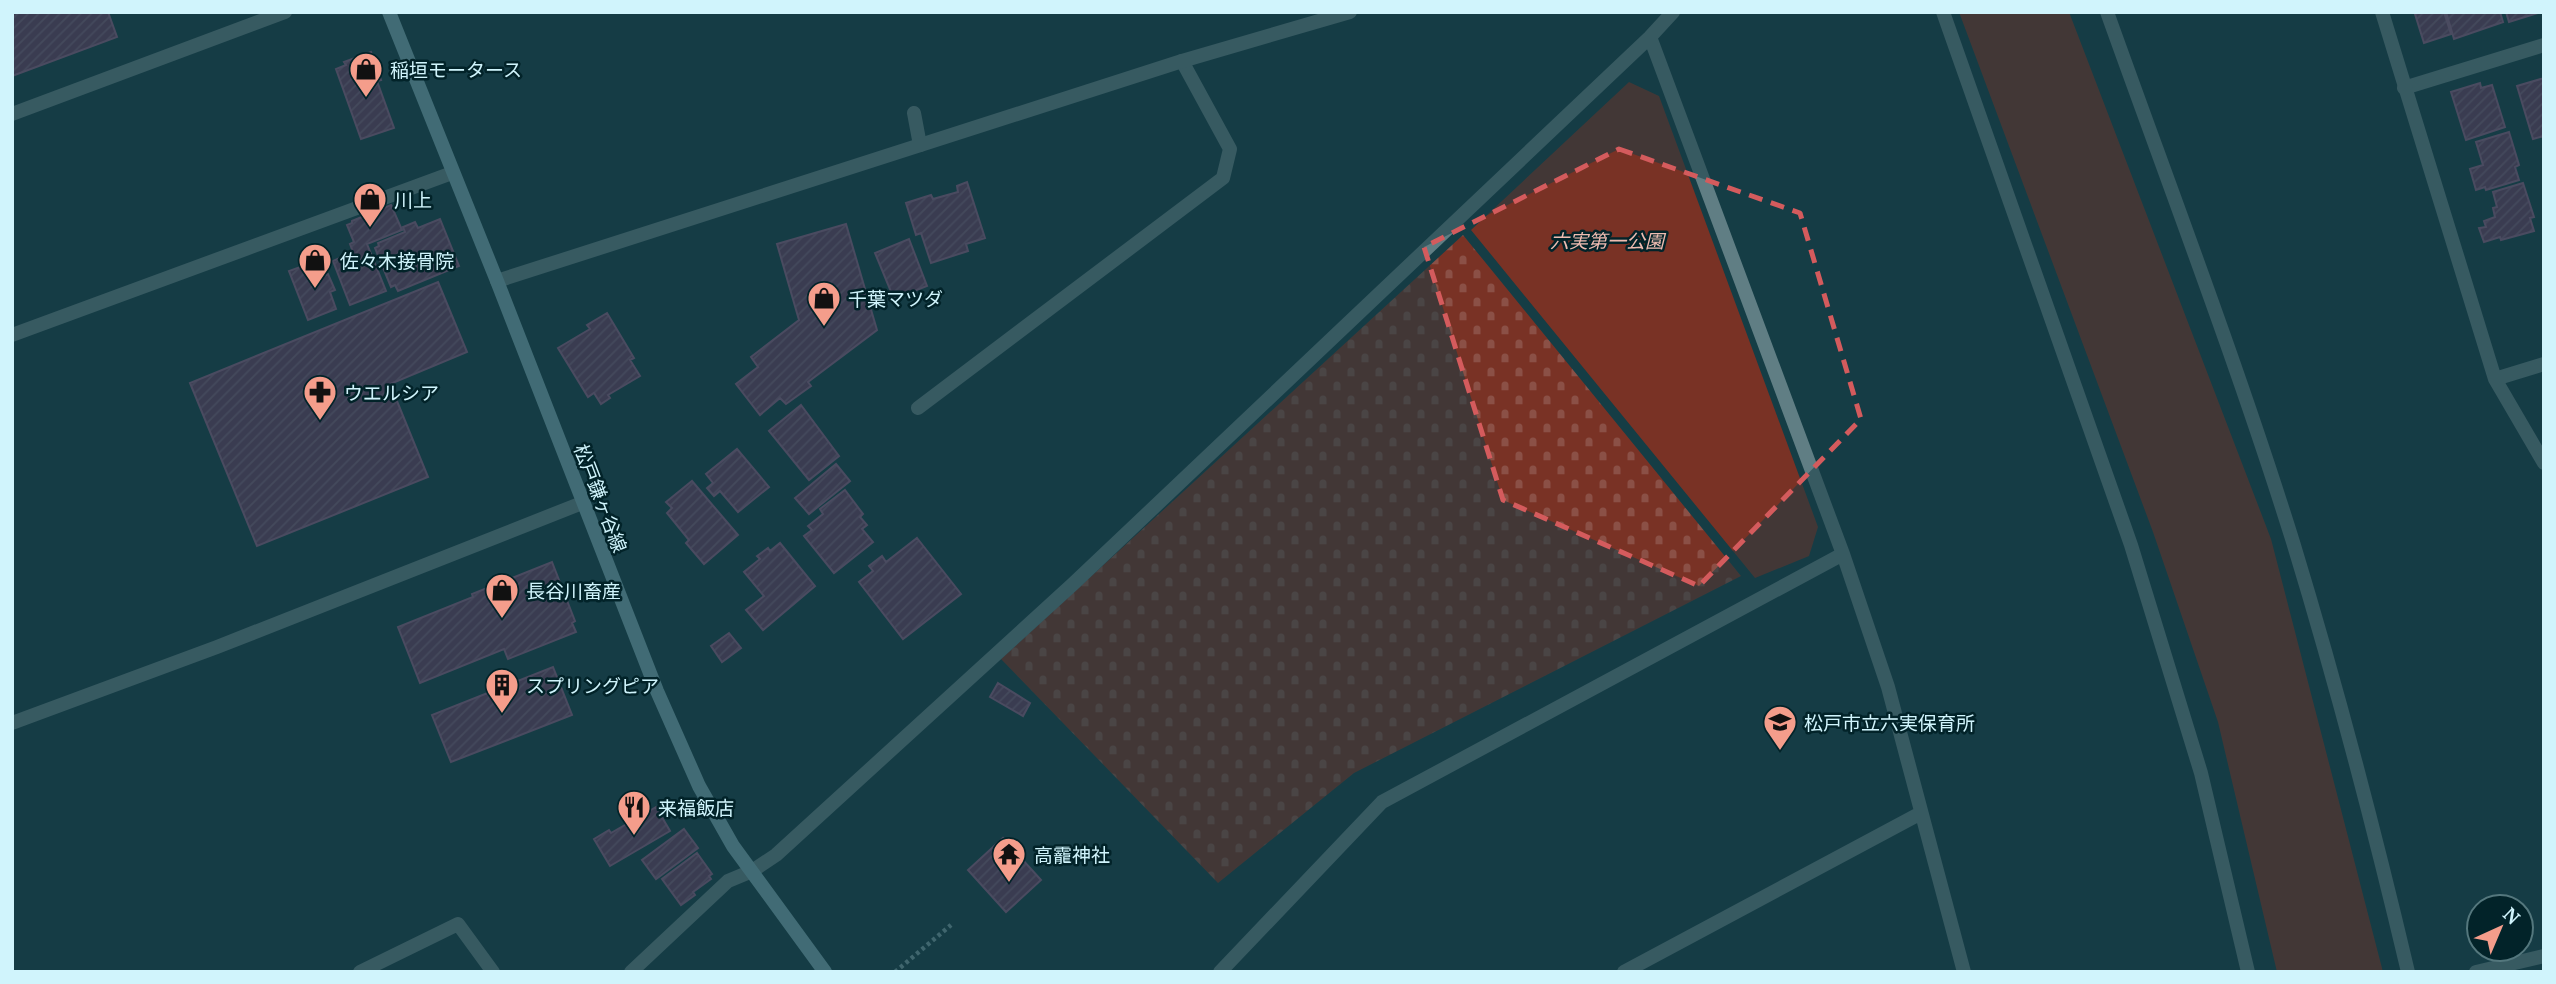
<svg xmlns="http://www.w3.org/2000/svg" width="2556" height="984" viewBox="0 0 2556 984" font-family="'PT Serif','Noto Sans JP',serif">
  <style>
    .cemetery { fill: url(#cemetery-stones) }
    .park { fill: #793225 }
    .building { fill: url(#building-hatch); stroke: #8a5d82; stroke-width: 2 }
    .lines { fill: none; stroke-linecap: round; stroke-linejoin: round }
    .path { stroke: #7399a1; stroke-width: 4.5; stroke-dasharray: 3.5 3.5; stroke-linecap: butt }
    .service { stroke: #607e84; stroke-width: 14 }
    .minor { stroke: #607e84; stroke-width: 14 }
    .tertiary { stroke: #607e84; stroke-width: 14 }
    .secondary { stroke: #76a5af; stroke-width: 14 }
    .marked { fill: none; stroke: #d45b5d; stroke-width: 5; stroke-dasharray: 14 9; stroke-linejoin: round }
    .labels { text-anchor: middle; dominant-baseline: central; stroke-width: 5; stroke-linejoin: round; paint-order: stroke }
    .poi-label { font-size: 19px; fill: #d0f4fc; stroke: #022329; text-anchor: start }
    .park-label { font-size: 19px; font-style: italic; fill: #efbcb1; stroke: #022329 }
    .street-label { font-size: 19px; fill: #d0f4fc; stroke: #022329 }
  </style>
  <defs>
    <pattern id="cemetery-stones" width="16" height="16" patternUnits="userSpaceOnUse" patternTransform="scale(1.75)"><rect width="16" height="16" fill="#793225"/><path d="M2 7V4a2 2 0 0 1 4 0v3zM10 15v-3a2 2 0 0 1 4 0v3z" fill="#8b5046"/></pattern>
    <pattern id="building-hatch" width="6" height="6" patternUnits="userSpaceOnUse" patternTransform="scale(1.75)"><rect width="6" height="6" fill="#673d60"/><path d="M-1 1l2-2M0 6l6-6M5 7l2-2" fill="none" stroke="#7c5a78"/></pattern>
  </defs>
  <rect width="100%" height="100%" fill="#153d45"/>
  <path class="cemetery" d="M1463,235L1741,576L1354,773L1218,883L1001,659Z"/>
  <path class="park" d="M1959,12H2069L2271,539L2383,972H2277L2218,722L2153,532Z
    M1629,82L1659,96L1818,527L1809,556L1755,578L1471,230Z"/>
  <path class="building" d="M12,12H108L117,37L12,76Z
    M2420,12H2444L2451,34L2424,43L2415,14Z
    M2446,12H2500L2503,22L2454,39Z
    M2506,12H2541L2509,22Z
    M371,52L381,80L377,81L394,128L361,139L336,69L346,65L344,62Z
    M2544,78V136L2533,139L2517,86Z
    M2480,83L2481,88L2492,85L2505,127L2466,140L2451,92Z
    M2509,132L2519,165L2515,167L2519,180L2486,190L2485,187L2476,190L2470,169L2483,165L2476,142Z
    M967,182L985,238L966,244L968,251L931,263L921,233L916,235L906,203L931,195L933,199L958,192L957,186Z
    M2523,183L2534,217L2530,218L2534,231L2501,240L2500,237L2484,242L2479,228L2486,227L2484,221L2495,217L2493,208L2497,207L2493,192Z
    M391,205L402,230L367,244L386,291L350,305L333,261L353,252L350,244L354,242L347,225L352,223V221Z
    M440,219L459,266L398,291L395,285L391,287L375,248L379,246L378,243L405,232L403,227L415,222L418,228Z
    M846,224L877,330L808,382L811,386L786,404L780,398L760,415L736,384L758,367L751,357L799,320L777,244Z
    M909,239L927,286L894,299L875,253Z
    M317,261L324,276L328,274L335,290L330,292L336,309L308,320L289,271Z
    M438,282L467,352L390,384L428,477L257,546L190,383Z
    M607,313L634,358L630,360L640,376L608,395L610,398L601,404L594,393L588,397L558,348L590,329L587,325Z
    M801,405L839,456L809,480L769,431Z
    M737,449L769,487L738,512L720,491L714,496L707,488L713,483L706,474Z
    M836,464L850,481L809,514L795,498Z
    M692,481L738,535L704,564L686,543L689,540L667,513L672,508L666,502Z
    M845,490L863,514L860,517L867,525L862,529L873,542L834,573L804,536L812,530L808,526L823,514L820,509Z
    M917,538L961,594L903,639L859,582L873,571L869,566L882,556L886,562Z
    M780,543L815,586L763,630L746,610L764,596L744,572L760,559L757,556L768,548L770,551Z
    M552,562L575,621L572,623L576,632L508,659L504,649L420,683L398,627L473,597L472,594Z
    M729,633L741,648L722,662L711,646Z
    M553,667L572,715L451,762L432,715Z
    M998,683L1030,703L1023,716L990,697Z
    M656,807L670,831L610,866L594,839L609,830L611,833Z
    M684,829L698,848L656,879L642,860Z
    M1003,838L1041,880L1006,912L968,870Z
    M697,853L712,874L709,876L711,879L693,892L695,895L681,905L662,879Z"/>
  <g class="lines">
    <path class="path" d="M895,972L951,925"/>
    <path class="service" d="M914,113L920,145
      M12,114L285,12
      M918,408L1223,178L1230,149L1182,61
      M360,972L458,924L493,972"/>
    <path class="minor" d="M1943,12L2131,545L2201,773L2248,972
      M2107,12C2170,188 2237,363 2293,542C2336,683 2374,828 2408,972
      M1650,37L1843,554L1888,687L1964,972
      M2404,88L2544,45
      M12,335L452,173
      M12,723L217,647L582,503
      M631,972L728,881L752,871L776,855L1073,584L1650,37L1673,12
      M1220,972L1382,802L1843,554
      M1624,972L1921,813
      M2476,972L2544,956"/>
    <path class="tertiary" d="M2382,12L2495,379L2544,463
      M497,281L1182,61L1350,12
      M2495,379L2544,364"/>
    <path class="secondary" d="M389,12L497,281L657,691L699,786L733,846L825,972"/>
  </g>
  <path d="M0 0H2556V984H0ZM1619,149L1800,213L1861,419L1699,586L1503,500L1424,247Z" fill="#153d45" fill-opacity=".55" fill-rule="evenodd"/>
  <path class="marked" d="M1619,149L1800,213L1861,419L1699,586L1503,500L1424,247Z"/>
  <defs>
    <symbol id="shop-pin" viewBox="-11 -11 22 30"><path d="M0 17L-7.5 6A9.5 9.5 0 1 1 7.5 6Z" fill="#f49d8b" stroke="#022329"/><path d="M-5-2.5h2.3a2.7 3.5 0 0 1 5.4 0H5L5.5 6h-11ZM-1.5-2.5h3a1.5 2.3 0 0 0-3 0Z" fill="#111"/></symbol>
    <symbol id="pharmacy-pin" viewBox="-11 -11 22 30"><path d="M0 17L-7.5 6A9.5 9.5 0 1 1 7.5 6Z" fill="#f49d8b" stroke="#022329"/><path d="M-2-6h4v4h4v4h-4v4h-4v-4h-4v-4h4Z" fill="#111"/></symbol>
    <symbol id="building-pin" viewBox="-11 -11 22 30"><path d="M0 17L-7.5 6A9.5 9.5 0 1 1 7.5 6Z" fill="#f49d8b" stroke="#022329"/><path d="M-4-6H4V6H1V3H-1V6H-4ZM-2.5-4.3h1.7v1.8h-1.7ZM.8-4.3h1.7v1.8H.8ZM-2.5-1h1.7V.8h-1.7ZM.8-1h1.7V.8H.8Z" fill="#111"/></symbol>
    <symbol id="school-pin" viewBox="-11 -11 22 30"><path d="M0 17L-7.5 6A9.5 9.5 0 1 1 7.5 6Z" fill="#f49d8b" stroke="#022329"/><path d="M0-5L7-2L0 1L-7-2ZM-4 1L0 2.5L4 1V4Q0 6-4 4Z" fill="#111"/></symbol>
    <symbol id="restaurant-pin" viewBox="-11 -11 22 30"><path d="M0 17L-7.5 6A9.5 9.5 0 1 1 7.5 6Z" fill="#f49d8b" stroke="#022329"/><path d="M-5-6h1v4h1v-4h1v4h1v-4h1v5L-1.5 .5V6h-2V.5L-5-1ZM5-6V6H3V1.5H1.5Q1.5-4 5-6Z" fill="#111"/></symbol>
    <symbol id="temple-pin" viewBox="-11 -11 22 30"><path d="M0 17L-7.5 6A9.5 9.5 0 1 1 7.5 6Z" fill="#f49d8b" stroke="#022329"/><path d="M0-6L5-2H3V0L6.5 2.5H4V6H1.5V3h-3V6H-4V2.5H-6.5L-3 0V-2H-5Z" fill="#111"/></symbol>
  </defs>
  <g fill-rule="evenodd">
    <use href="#shop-pin" x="347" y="50" width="38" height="52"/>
    <use href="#shop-pin" x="351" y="180" width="38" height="52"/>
    <use href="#shop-pin" x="296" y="241" width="38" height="52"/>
    <use href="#shop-pin" x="805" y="279" width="38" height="52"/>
    <use href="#pharmacy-pin" x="301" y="373" width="38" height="52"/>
    <use href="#shop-pin" x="483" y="571" width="38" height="52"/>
    <use href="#building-pin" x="483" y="666" width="38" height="52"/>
    <use href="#school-pin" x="1761" y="703" width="38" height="52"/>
    <use href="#restaurant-pin" x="615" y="788" width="38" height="52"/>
    <use href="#temple-pin" x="990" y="835" width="38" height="52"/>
  </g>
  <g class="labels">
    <g class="poi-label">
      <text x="390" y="69">稲垣モータース</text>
      <text x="394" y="199">川上</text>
      <text x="340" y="260">佐々木接骨院</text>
      <text x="848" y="298">千葉マツダ</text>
      <text x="344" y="392">ウエルシア</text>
      <text x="526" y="590">長谷川畜産</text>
      <text x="526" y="685">スプリングピア</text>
      <text x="1804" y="722">松戸市立六実保育所</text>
      <text x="658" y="807">来福飯店</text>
      <text x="1034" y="854">高靇神社</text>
    </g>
    <g class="park-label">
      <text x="1607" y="240">六実第一公園</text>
    </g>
    <g class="street-label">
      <text transform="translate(601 498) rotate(69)">松戸鎌ヶ谷線</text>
    </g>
  </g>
  <rect width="2556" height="984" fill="none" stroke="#d0f4fc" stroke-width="28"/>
  <g transform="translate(2500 928) rotate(44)"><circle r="33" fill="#022329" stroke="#54777d" stroke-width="2"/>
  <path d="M0-5L12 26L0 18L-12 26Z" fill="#f49d8b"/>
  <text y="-10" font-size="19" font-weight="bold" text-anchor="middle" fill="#d0f4fc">N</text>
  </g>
</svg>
